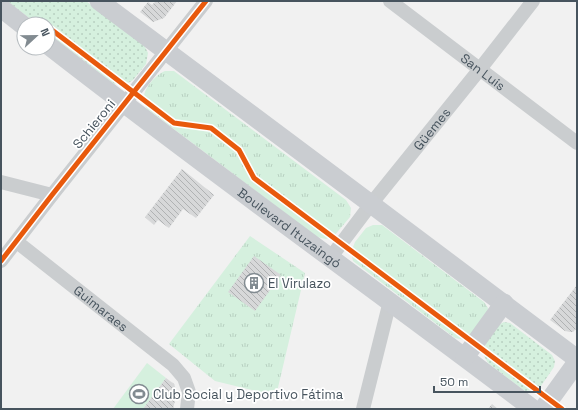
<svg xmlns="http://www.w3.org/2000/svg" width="578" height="410" viewBox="0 0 578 410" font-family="'Space Grotesk',sans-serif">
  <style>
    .grass { fill: url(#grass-dots) }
    .park { fill: url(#park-tufts) }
    .pitch { fill: #d5f0de }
    .building { fill: url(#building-back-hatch) }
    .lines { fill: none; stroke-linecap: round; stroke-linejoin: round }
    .street { stroke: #cacdcf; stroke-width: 14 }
    .secondary { stroke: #cacdd1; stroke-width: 19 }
    .cycleway-casing { stroke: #fff; stroke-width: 8 }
    .cycleway { stroke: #e8590c; stroke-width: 5 }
    .labels { text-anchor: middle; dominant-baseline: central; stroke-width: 3.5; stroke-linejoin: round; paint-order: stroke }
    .street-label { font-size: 13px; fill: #47545e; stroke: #fff }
    .poi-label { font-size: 13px; fill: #47545e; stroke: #fff; text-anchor: start }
  </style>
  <defs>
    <pattern id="grass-dots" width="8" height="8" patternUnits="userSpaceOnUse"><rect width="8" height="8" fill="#d5f0de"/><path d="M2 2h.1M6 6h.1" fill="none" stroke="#b8d0c1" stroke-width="1.8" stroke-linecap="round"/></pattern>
    <pattern id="park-tufts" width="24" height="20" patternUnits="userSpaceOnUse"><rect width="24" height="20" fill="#d5f0de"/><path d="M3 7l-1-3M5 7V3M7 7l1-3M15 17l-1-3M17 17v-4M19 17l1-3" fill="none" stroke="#b8d0c1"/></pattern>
    <pattern id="building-back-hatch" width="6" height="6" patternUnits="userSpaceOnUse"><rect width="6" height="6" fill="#d7d8d9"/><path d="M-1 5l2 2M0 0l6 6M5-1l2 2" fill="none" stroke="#b0b2b3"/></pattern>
  </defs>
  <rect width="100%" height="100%" fill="#f1f1f1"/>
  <path class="grass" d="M7,1H86L144,45L148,53L146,64L133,80L125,85L114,84L48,33V24H37Z
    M504,322L510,323L552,355L555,361L554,367L541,386L534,390L525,391L488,363L484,356V350L486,343L498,325Z"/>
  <path class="park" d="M165,71H174L346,200L351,208L350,217L334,236L326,239L317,237L146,108C145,105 144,101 144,98C144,87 156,75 165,71Z
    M373,225H382L484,302L488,308L487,316L473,335L465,340L455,338L353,261L351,252L355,242L366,228Z
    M250,236L305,273L276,396L215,381L169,344Z"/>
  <path class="pitch" d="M147,363L166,378L143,409H113Z"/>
  <path class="building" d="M156,1H177L164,18L153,22L140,12L148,2L152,5Z
    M182,169L214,195L196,218L183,209L169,228L158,220L154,225L145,217Z
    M254,256L281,275L255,311L228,292Z
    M577,285V328L573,332H570L565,331L550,320Z
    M166,378L174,384L177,392L173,409H143Z
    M492,404L498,409H488Z"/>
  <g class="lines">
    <g class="street">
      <path id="s1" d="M390,1L577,143"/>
      <path d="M1,182L52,195"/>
      <path id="s2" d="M17,242L173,365L184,378L189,392L187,409"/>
      <path id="s3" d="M331,257L371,204L480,69L533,1"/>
      <path d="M1,261L52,195L206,1"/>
      <path d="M363,409L390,301"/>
    </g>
    <g class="secondary">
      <path d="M99,1L371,204L577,359"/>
      <path d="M1,8L24,26"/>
      <path id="s4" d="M48,45C207,169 372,287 533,409"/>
      <path d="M465,357L504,303"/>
      <path d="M543,409L577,362"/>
    </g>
    <defs>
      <path id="cycleway" d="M48,27L174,123L211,128L239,150L254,178L562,409
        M1,261L52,195L206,1"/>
    </defs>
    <use href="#cycleway" class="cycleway-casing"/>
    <use href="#cycleway" class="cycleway"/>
  </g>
  <defs>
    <symbol id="building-ring" viewBox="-11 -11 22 22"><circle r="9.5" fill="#fff" stroke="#828b91" stroke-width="1.5"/><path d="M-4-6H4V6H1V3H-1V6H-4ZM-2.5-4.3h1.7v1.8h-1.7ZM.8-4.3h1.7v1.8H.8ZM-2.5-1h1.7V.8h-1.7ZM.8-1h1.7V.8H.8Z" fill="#828b91"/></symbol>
    <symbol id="stadium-ring" viewBox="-11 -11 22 22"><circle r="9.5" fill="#fff" stroke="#828b91" stroke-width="1.5"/><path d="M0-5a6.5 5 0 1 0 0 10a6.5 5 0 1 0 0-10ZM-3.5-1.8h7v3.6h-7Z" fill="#828b91"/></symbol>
  </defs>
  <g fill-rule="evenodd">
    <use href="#building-ring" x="243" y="272" width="22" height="22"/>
    <use href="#stadium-ring" x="128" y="383" width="22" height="22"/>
  </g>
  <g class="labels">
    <g class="street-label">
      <text stroke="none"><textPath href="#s1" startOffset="117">San Luis</textPath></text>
      <text transform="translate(94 124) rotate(-51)">Schieroni</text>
      <text stroke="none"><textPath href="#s3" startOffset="163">Güemes</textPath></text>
      <text stroke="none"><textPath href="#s4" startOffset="303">Boulevard Ituzaingó</textPath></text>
      <text stroke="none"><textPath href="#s2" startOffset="107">Guimaraes</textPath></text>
    </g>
    <g class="poi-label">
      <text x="268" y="283">El Virulazo</text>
      <text x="153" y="394">Club Social y Deportivo Fátima</text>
    </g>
  </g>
  <rect width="578" height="410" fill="none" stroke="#47545e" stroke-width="4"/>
  <g transform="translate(36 36) rotate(68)"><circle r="19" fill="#ffffff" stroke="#b5bbbf"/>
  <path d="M0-3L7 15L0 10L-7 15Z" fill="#828b91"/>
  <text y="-6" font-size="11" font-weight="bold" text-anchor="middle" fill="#47545e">N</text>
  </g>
  <path d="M434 386v6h106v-6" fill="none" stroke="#47545e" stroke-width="2"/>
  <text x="440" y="386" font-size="12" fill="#47545e" stroke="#ffffff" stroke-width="3" paint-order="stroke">50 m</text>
</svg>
